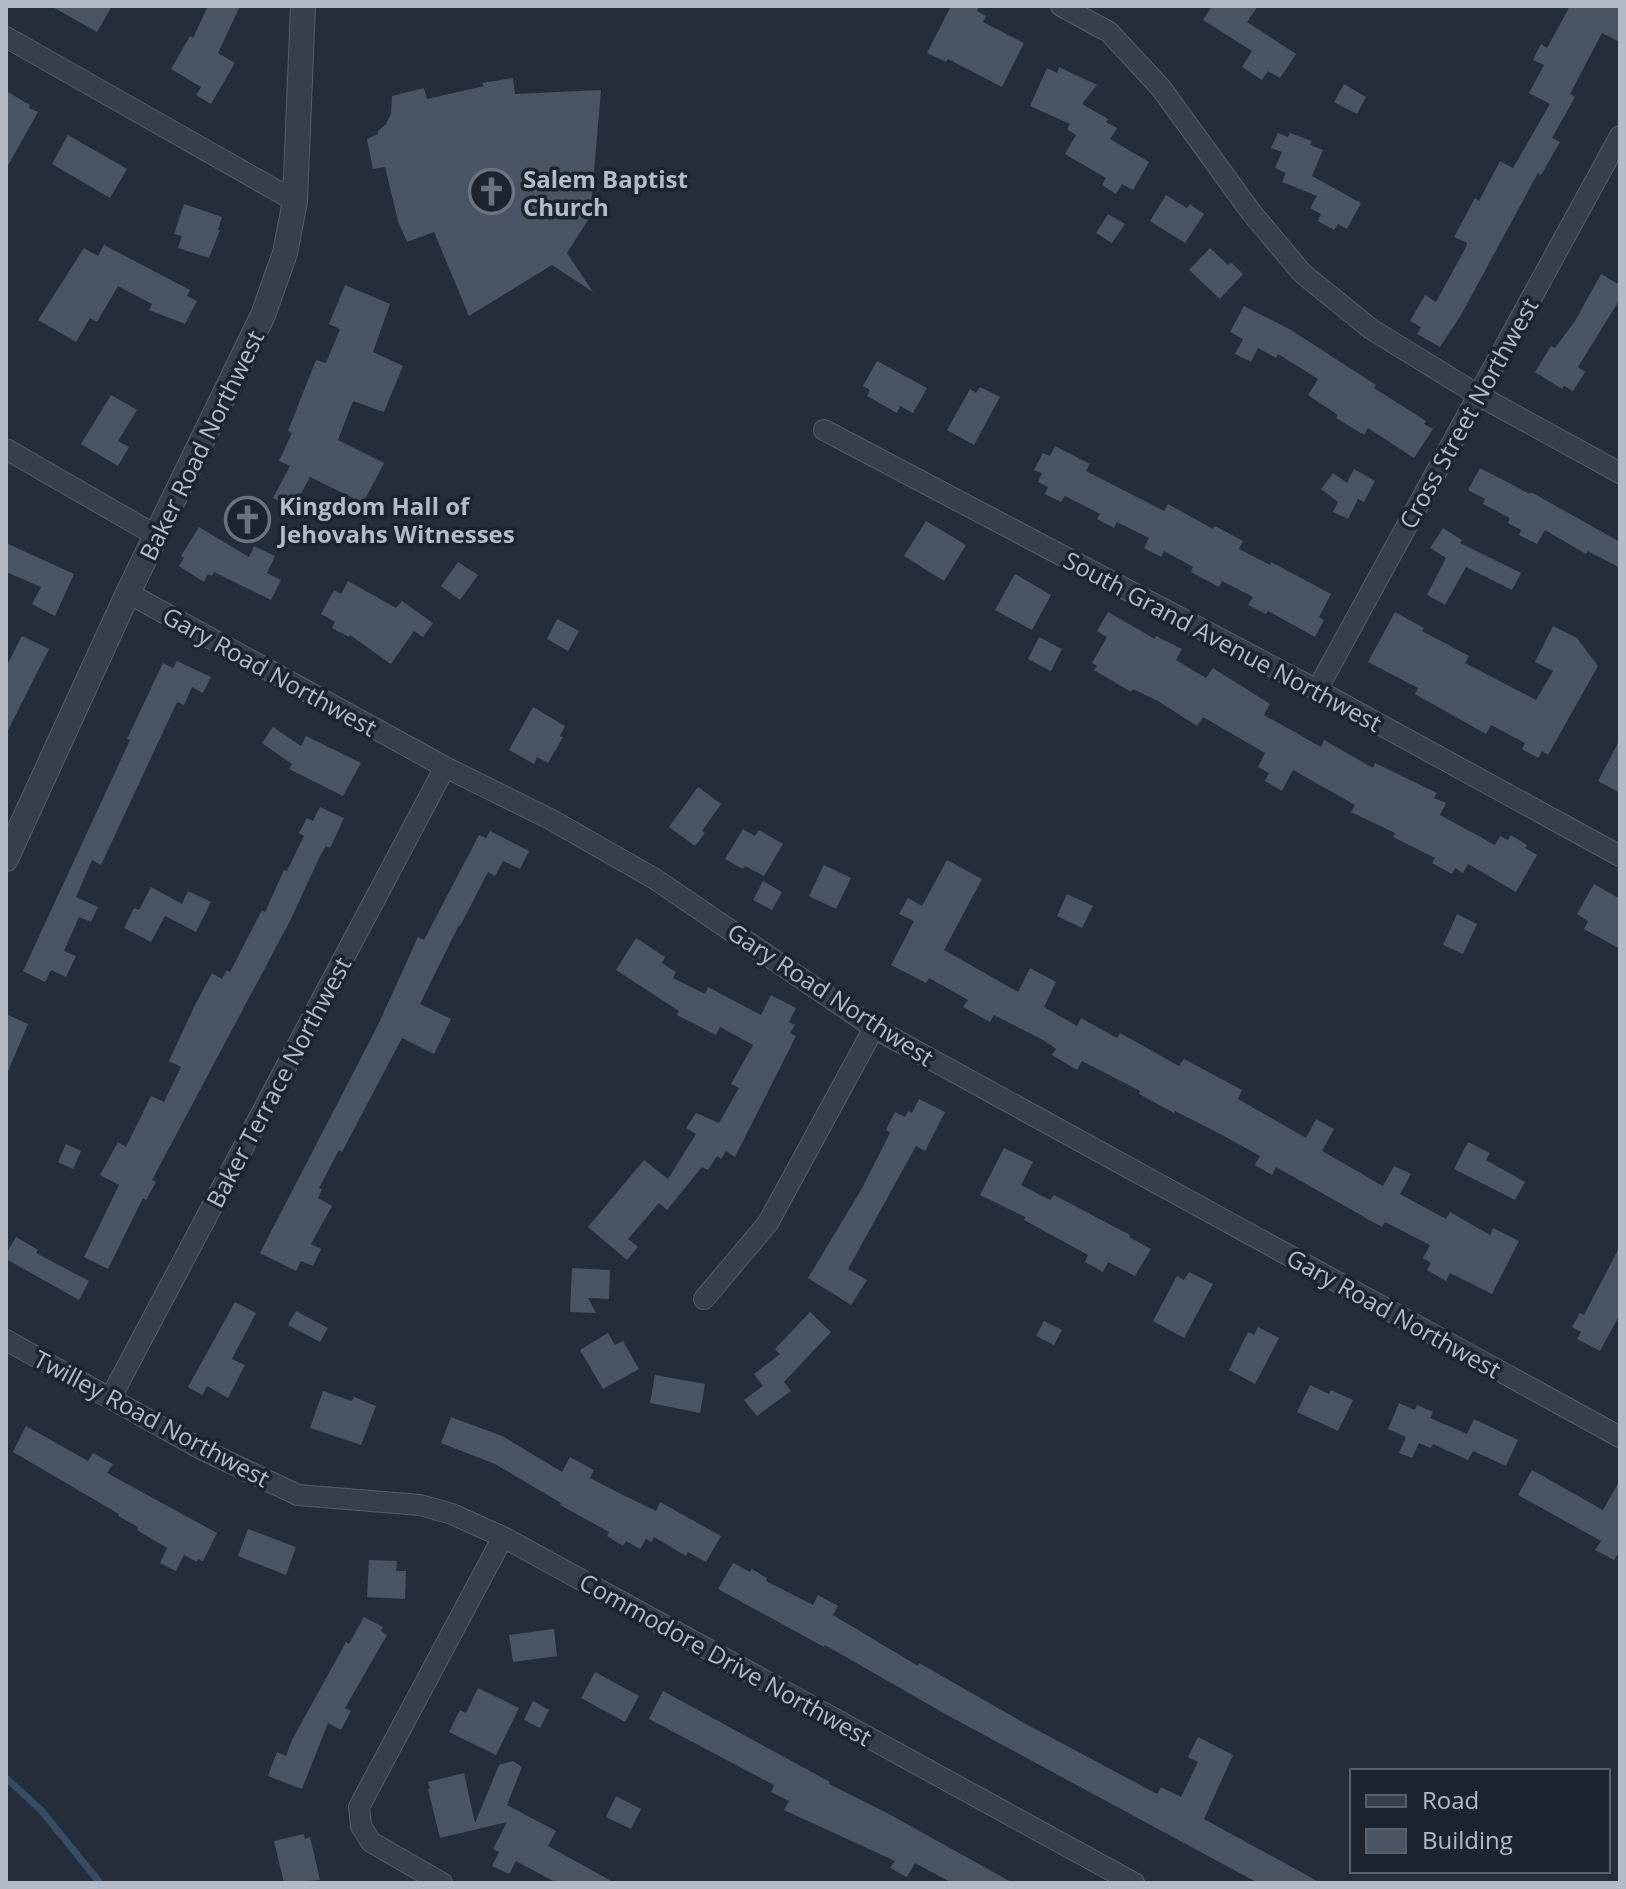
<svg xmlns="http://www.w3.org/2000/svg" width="1626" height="1889" viewBox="0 0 1626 1889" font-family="'Open Sans',sans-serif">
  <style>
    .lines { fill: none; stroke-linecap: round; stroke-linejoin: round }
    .stream { stroke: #394c62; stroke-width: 7 }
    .building { fill: #4a5563 }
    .minor-casing { stroke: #555e68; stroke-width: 22 }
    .tertiary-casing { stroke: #555e68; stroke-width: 26 }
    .minor { stroke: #37404a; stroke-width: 20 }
    .tertiary { stroke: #37404a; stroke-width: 24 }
    .labels { text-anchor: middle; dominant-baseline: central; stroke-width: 7; stroke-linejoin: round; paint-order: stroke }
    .poi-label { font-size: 24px; font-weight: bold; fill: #b2bbc6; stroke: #1c252f; text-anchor: start }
    .street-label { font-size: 24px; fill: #b2bbc6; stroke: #1c252f }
  </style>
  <rect width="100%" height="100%" fill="#242e3a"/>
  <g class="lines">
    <path class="stream" d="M6,1778L41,1810L100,1883"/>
  </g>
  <path class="building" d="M51,6H112L97,32Z
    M208,6H240L218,53L235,63L211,104L196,95L201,87L171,69L190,36L193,38Z
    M951,6H979L977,11L986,16L983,22L1024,43L1002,87L948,59L946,62L927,53Z
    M1212,6H1258L1247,22L1296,54L1280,78L1268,71L1262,80L1242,67L1252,51L1203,20Z
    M1570,6H1620V42L1602,33L1570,94L1575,97L1552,138L1560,142L1541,175L1538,173L1461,315L1440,347L1417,334L1421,327L1410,321L1425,295L1436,302L1466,247L1467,243L1454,237L1475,198L1479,201L1500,161L1513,168L1550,104L1529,93L1544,65L1533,60L1541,44L1547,48Z
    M1059,67L1097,85L1082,104L1108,119L1106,122L1117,128L1110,139L1149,162L1133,190L1122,184L1116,194L1102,185L1106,178L1065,154L1076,135L1067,129L1070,124L1030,106L1047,68L1057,73Z
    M513,78L515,94L601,90L591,207L595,209L567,253L593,292L552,265L469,316L434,232L407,242L398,221L385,167L373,169L367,139L378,134V131L386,124L391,114L392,96L424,88L427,99L484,86L482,83Z
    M1344,84L1366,97L1357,114L1334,102Z
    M6,91L30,105L29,108L38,112L6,169Z
    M1278,133L1288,137L1290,133L1312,141L1310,145L1323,150L1312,176L1361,203L1347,229L1338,224L1334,230L1318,221L1321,214L1310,208L1317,196L1282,182L1286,173L1275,168L1282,152L1271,148Z
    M68,135L127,169L110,198L52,164Z
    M1166,195L1187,208L1190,204L1204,214L1185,243L1150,221Z
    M184,204L222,217L218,230H220L209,258L178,248L182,236L174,234Z
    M1108,214L1125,224L1112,243L1096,233Z
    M104,245L190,290L187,296L197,301L185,324L149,310L152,304L118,286L97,322L90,318L76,342L38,320L84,248L98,256Z
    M1210,248L1228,265L1231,262L1243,274L1220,299L1189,270Z
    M1601,274L1620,285V299L1578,367L1585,372L1573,391L1564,386L1562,389L1535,372L1551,346L1555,348L1575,321Z
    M345,285L390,304L373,352L403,366L384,412L353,401L338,440L384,463L363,503L310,477L293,508L273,498L290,466L279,461L292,433L288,431L316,360L326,363L340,329L329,324Z
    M1244,306L1291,330L1376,385L1374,388L1426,421L1424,424L1433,429L1414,458L1368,428L1364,435L1336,418L1338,415L1308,395L1318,379L1278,354L1276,358L1258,348L1251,362L1235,354L1243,339L1230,332Z
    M877,361L927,388L913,413L900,406L897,413L867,396L870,390L863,386Z
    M980,387L1000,397L974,445L947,430L970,389L976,393Z
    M111,395L137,410L118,441L129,447L118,466L81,444Z
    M1055,446L1090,464L1086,471L1164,511L1168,504L1213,529L1215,526L1243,541L1239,549L1270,565L1271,562L1331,594L1319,617L1324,620L1315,637L1268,611L1266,614L1248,605L1253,597L1222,581L1219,587L1191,572L1193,567L1164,551L1161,557L1144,548L1149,538L1117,522L1114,528L1097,519L1100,514L1065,496L1061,502L1045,494L1048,487L1038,482L1042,473L1034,470L1043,453L1050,456Z
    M1480,468L1530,494L1531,492L1620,542V568L1588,551L1586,554L1545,530L1537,544L1519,535L1521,530L1508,523L1510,518L1483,504L1485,499L1468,490Z
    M1354,469L1375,481L1364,502L1358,499L1348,519L1333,512L1338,502L1321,489L1333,473L1347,483Z
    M926,521L966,545L944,581L904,556Z
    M199,527L249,557L254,546L275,556L267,573L281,580L271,600L214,572L212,576L208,574L204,582L179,566L184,558L181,556Z
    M1443,528L1462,540L1460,543L1521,573L1512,590L1466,567L1445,605L1427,595L1446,558L1430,548Z
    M6,543L74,574L55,616L32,604L41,587L6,572Z
    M458,562L478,575L460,600L441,586Z
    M1015,574L1051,595L1032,630L995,610Z
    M348,581L396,608L402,601L433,623L423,637L414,631L391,664L350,635L349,637L332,628L335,622L321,614L334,590L341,594Z
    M1108,612L1155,639L1156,636L1182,649L1176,660L1206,678L1213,668L1270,704L1264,715L1321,747L1324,740L1373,768L1375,763L1437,793L1434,798L1446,803L1440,815L1495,845L1500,836L1508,840L1511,835L1527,845L1525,848L1537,855L1516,892L1468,864L1463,873L1455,868L1452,874L1432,863L1435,858L1393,837L1395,833L1351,812L1355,805L1293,770L1282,791L1265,781L1269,773L1258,767L1265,753L1203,717L1197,726L1158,701L1133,689L1131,692L1094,670L1097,666L1092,663L1107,637L1097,631Z
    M1395,612L1424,628L1422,631L1469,656L1465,663L1536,700L1553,671L1535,662L1553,626L1577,638L1598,666L1548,755L1542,751L1538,758L1522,749L1525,743L1491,725L1486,734L1415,694L1418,688L1368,662Z
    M557,619L579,631L568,651L547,639Z
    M22,636L49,649L6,734V667Z
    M1039,637L1062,649L1051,671L1028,659Z
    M177,661L211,677L203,693L192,687L184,705L177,702L101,865L92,860L76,897L98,907L91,922L79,917L64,951L76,956L66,977L51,970L45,982L23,971L130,740L127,739L163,663L173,668Z
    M533,707L565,726L560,736L563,737L548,763L537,757L534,764L509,750Z
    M273,727L301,746L306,736L361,763L343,796L289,769L292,764L262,743Z
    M1620,739V793L1598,781Z
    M698,787L721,804L702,831L705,833L695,846L669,827Z
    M320,807L344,818L330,848L326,846L320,856L291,919L152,1180L156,1182L146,1200L143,1198L108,1269L84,1257L119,1185L100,1175L118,1142L126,1147L151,1096L164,1102L181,1067L169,1061L194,1007L212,973L222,979L227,970L230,972L262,910L265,912L284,870L287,871L304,836L299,833L307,818L313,821Z
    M743,829L755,836L759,830L783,844L764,876L745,866L743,869L725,859Z
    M490,831L529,851L520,869L503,861L495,876L488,872L460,926L459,925L420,1004L451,1019L434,1054L402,1038L342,1152L339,1150L319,1188L322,1189L318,1198L332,1206L311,1244L321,1249L313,1266L301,1261L296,1271L260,1253L378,1025L418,937L424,940L479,835L486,838Z
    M947,860L982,879L944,950L1018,992L1030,968L1056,982L1044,1007L1077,1026L1081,1018L1117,1038L1120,1033L1179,1066L1184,1059L1242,1090L1238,1099L1306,1138L1316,1119L1334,1129L1322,1151L1383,1186L1394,1166L1411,1174L1400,1194L1446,1219L1450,1212L1490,1235L1493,1228L1519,1241L1492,1294L1450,1273L1446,1281L1427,1270L1431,1263L1423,1258L1430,1245L1385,1222L1382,1227L1276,1167L1272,1175L1255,1165L1260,1156L1224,1136L1175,1111L1174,1113L1139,1094L1140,1091L1082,1061L1077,1070L1052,1055L1056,1049L1045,1041L994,1015L990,1022L963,1007L968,1000L929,978L926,983L891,965L914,921L899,914L908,898L922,906Z
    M824,865L851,878L836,909L809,896Z
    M763,881L782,892L772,910L753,900Z
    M1594,884L1620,899V949L1584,929L1588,921L1577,914Z
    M151,887L182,904L188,891L211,902L196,932L165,916L151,942L124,928L134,908L139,910Z
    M1067,894L1093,906L1082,928L1057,916Z
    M1457,914L1477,924L1463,954L1443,945Z
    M636,938L665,957L662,963L676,972L673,978L705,994L708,987L761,1015L771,995L796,1008L789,1022L795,1025L790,1033L796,1036L735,1157L726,1151L721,1159L717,1156L708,1170L702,1167L667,1210L659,1203L628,1239L638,1247L627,1260L588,1227L644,1160L668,1179L696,1134L686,1128L696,1113L719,1123L739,1088L731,1084L753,1045L720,1027L716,1035L677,1015L679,1011L616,970Z
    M6,1014L28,1024L6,1076Z
    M919,1099L945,1112L925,1151L916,1146L848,1269L867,1280L851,1305L808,1278L861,1190L890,1133L886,1130L895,1112L905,1117L908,1111L912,1113Z
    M1468,1142L1490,1153L1486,1160L1525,1182L1515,1200L1454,1169Z
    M66,1144L81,1151L73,1169L58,1162Z
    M1004,1148L1033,1162L1021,1185L1050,1200L1054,1195L1130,1235L1129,1237L1151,1249L1135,1276L1108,1262L1103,1272L1085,1262L1088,1255L1024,1220L1025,1217L980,1195Z
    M16,1237L38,1250L36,1253L89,1281L79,1300L6,1259V1254Z
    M1620,1246V1314L1600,1351L1577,1339L1581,1332L1572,1327L1580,1313L1584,1315Z
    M572,1268L610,1270L609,1299L588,1298L596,1313L570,1312Z
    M1189,1272L1213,1284L1184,1338L1153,1321L1177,1276L1184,1280Z
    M235,1302L256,1313L232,1359L245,1365L228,1398L207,1386L202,1395L188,1387Z
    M296,1311L328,1328L320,1342L288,1325Z
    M810,1312L831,1332L784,1382L791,1391L757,1416L744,1400L763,1386L754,1374L780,1354L775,1349Z
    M1044,1321L1062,1330L1054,1345L1036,1336Z
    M1258,1327L1279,1338L1255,1384L1229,1370L1248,1332L1254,1335Z
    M608,1333L615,1345L623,1341L639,1369L603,1389L580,1350Z
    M655,1375L705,1384L700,1413L650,1403Z
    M1310,1385L1329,1394L1331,1390L1353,1400L1338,1431L1297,1412Z
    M323,1391L352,1401L354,1397L376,1406L361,1445L310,1428Z
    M1399,1403L1415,1410L1417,1405L1433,1412L1430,1418L1467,1434L1474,1419L1518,1440L1506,1466L1473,1451L1468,1460L1433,1444L1431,1448L1419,1443L1412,1458L1399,1453L1406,1437L1388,1429Z
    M451,1417L502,1436L562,1472L570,1457L594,1470L590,1478L621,1494L656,1511L660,1502L721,1536L706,1562L688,1552L686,1556L654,1537L651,1542L646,1539L640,1549L626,1541L623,1546L607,1536L609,1532L560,1505L561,1503L495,1464L441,1443Z
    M26,1426L88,1461L93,1453L113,1464L107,1473L217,1533L203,1561L198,1559L197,1562L184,1555L176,1571L160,1563L167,1548L137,1530L138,1527L118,1516L119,1514L13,1452Z
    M1532,1470L1603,1510L1620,1480V1551L1614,1560L1595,1550L1601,1541L1518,1495Z
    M248,1529L296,1547L286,1575L238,1556Z
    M369,1560L397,1561L396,1571H406L405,1599L367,1597Z
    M733,1563L750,1572L752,1569L767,1578L766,1581L813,1605L818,1595L838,1606L833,1615L918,1666L919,1663L1024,1723L1157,1794L1161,1787L1181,1797L1198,1762L1188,1757L1198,1737L1233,1755L1204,1819L1321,1883H1258L947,1715L825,1645L824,1647L718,1589Z
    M364,1617L383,1627L381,1631L387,1635L345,1708L351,1711L341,1730L328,1723L302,1789L268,1776L277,1752L286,1756L292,1740L346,1642L349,1644Z
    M554,1629L557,1656L513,1662L509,1635Z
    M595,1672L639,1696L625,1722L581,1698Z
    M478,1688L519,1708L496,1755L449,1732L460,1710L466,1713Z
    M663,1691L830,1782L829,1784L887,1813L1013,1883H952L915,1863L907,1877L890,1868L895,1861L784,1810L789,1801L771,1792L774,1785L649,1719Z
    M533,1701L549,1710L540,1728L524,1720Z
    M513,1761L522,1767L507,1805L556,1831L548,1846L615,1883H557L516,1861L509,1874L492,1866L499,1852L493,1849L507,1822L440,1838L428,1789L430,1788L428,1782L464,1773L475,1823L499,1765Z
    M616,1796L641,1809L631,1829L606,1817Z
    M304,1834L305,1839L310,1837L320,1880L284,1883L274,1841Z"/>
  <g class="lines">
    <defs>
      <path id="minor" d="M1061,6L1109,32L1161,88L1251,212L1302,273L1371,329L1478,395L1620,473
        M6,37L295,201
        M824,430L1317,690L1620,856
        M6,449L157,536
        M128,593L445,767L550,819L655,879L874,1028L1620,1437
        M1317,690L1620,136
        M704,1299L768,1223L874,1028
        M6,1340L199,1448L298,1495L420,1505L452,1514L503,1537L1134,1883
        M111,1397L445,767
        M442,1883L371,1842L361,1826L359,1807L503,1537"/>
      <path id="tertiary" d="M6,859L128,593L263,315L285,253L295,201L303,6"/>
    </defs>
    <use href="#minor" class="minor-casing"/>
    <use href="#tertiary" class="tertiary-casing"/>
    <use href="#minor" class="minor"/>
    <use href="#tertiary" class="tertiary"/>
  </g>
  <defs>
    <symbol id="church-ring" viewBox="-11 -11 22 22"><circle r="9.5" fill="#1c252f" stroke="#6b7280" stroke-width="1.5"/><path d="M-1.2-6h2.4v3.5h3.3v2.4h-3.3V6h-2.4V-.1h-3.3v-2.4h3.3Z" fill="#6b7280"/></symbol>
  </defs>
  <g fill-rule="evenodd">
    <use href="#church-ring" x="466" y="166" width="51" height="51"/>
    <use href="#church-ring" x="222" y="494" width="51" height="51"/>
  </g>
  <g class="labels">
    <g class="poi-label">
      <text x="523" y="178">Salem Baptist<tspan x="523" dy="28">Church</tspan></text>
      <text x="279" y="505">Kingdom Hall of<tspan x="279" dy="28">Jehovahs Witnesses</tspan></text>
    </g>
    <g class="street-label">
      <text transform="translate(1468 413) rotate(-61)">Cross Street Northwest</text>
      <text transform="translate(201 445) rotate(-64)">Baker Road Northwest</text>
      <text transform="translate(1223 641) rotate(28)">South Grand Avenue Northwest</text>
      <text transform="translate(270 671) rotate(29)">Gary Road Northwest</text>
      <text transform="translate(831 994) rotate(33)">Gary Road Northwest</text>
      <text transform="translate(278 1082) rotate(-62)">Baker Terrace Northwest</text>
      <text transform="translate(1394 1313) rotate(29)">Gary Road Northwest</text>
      <text transform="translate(152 1418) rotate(28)">Twilley Road Northwest</text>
      <text transform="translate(726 1659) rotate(29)">Commodore Drive Northwest</text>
    </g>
  </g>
  <rect width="1626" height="1889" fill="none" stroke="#b2bbc6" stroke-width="16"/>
  <rect x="1350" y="1769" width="260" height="104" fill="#1c252f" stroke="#58616b" stroke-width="2"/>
  <rect x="1366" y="1795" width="40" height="12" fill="#37404a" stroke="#58616b" stroke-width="2"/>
  <text x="1422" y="1809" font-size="24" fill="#b2bbc6">Road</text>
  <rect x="1366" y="1829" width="40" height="24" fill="#4a5563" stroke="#58616b" stroke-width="2"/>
  <text x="1422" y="1849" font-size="24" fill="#b2bbc6">Building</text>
</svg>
